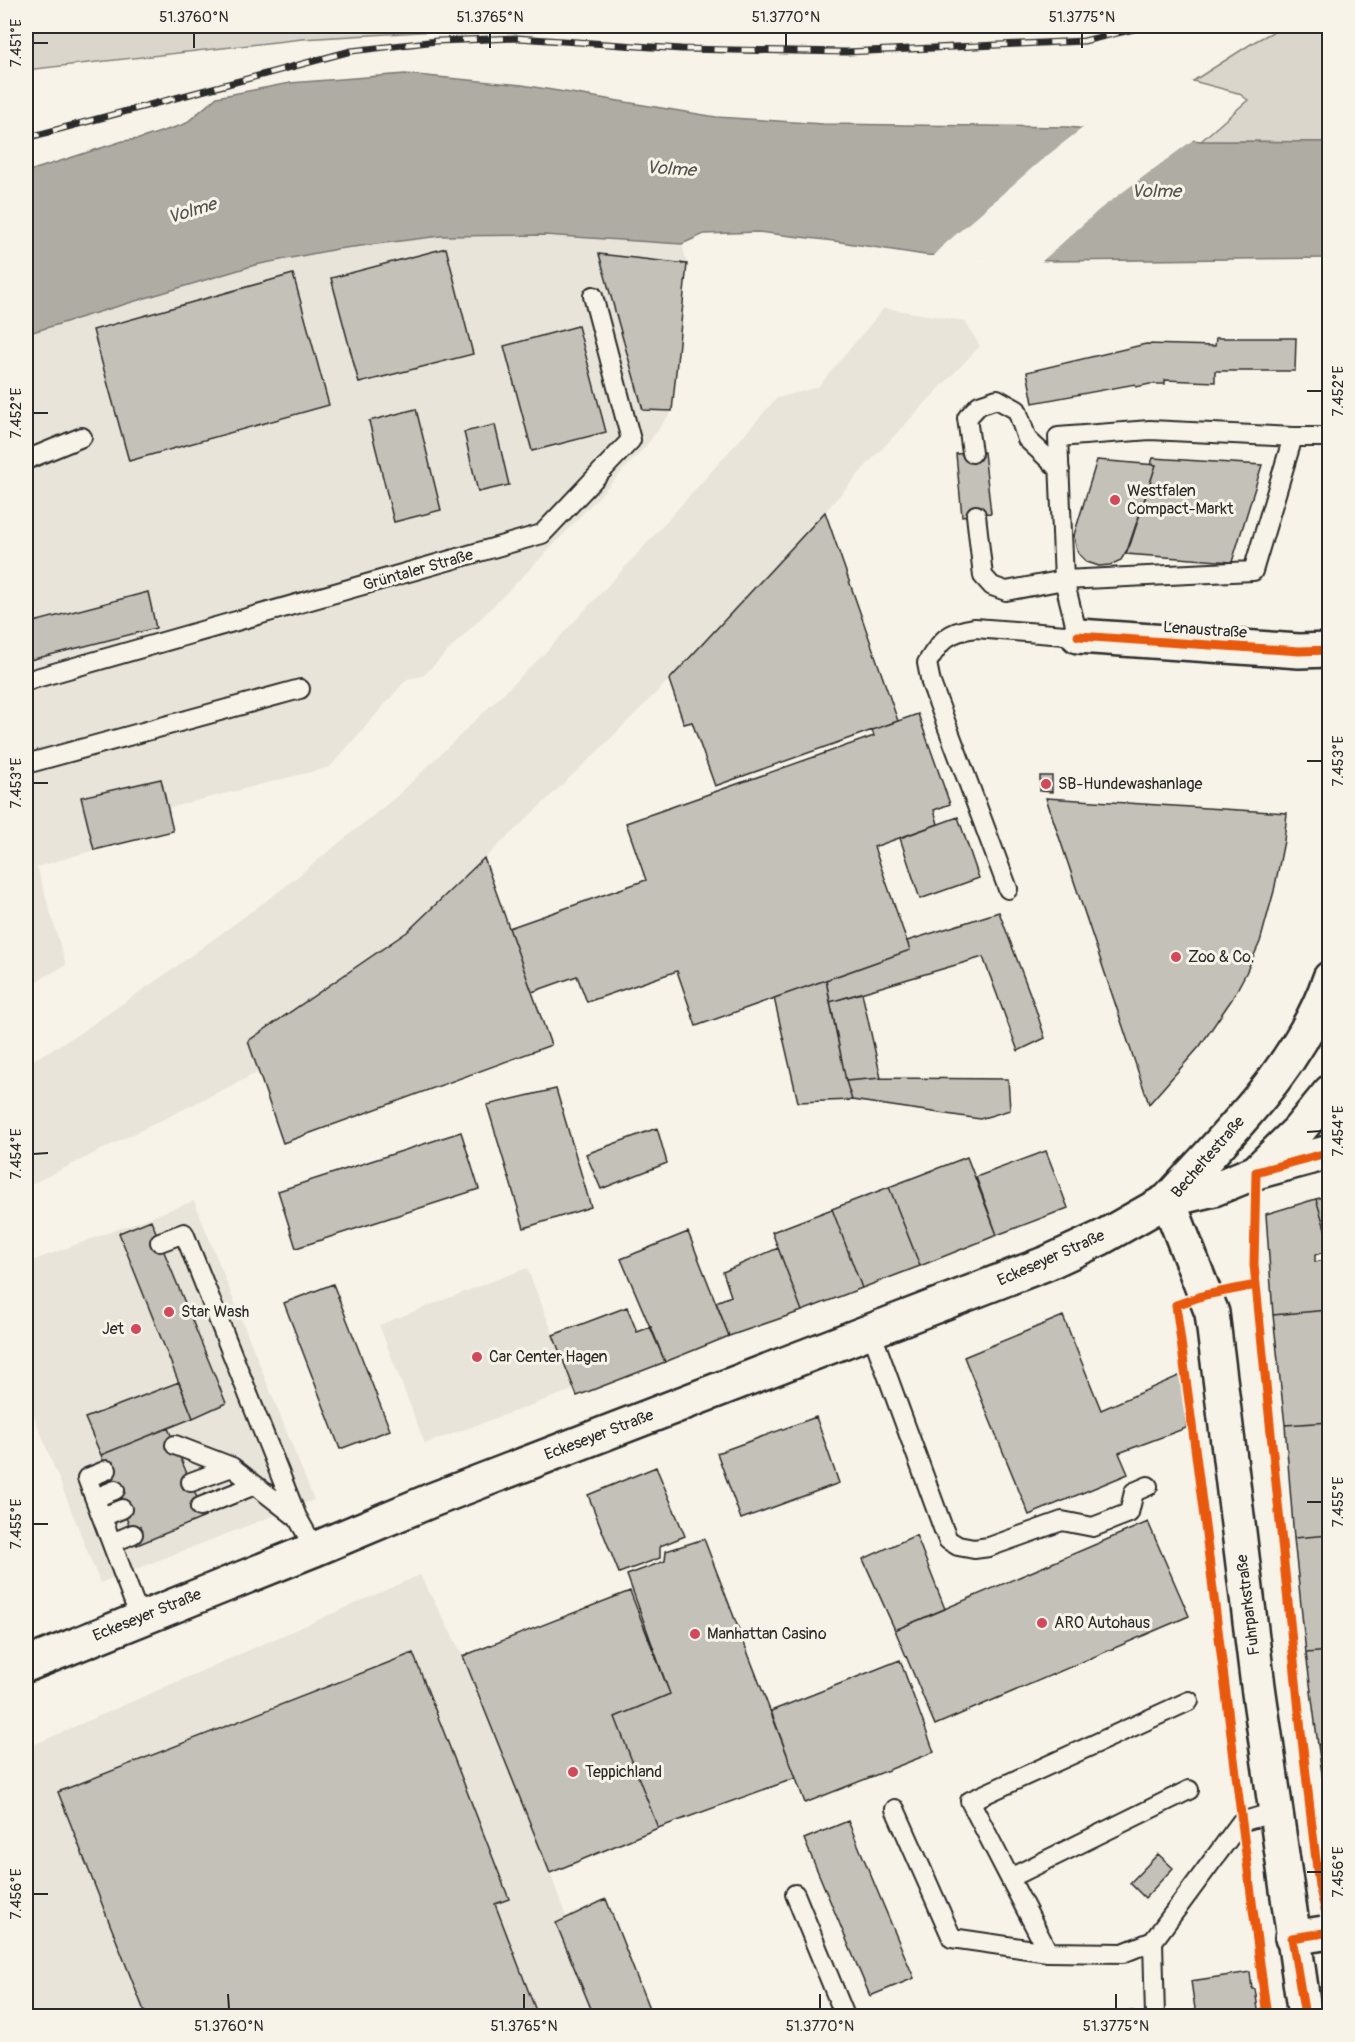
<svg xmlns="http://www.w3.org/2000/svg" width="1355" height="2042" viewBox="0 0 1355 2042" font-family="Pangolin,sans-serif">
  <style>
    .built { fill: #e8e4da }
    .green { fill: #dad6cc; stroke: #82807c; stroke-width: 1.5 }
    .water { fill: #afaca4; stroke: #7a7874; stroke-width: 1.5 }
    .pier { fill: #f7f3e8 }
    .building { fill: #c4c1b9; stroke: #2b2b2b; stroke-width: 1.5 }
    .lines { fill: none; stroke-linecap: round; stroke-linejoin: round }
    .lane-casing { stroke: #2b2b2b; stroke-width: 22 }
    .street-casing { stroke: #2b2b2b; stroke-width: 38 }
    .secondary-casing { stroke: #2b2b2b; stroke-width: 38 }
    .primary-casing { stroke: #2b2b2b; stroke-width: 38 }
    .lane { stroke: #f7f3e8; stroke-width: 18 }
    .street { stroke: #f7f3e8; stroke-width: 33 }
    .secondary { stroke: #f7f3e8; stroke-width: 33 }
    .primary { stroke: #f7f3e8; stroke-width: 33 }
    .rail-casing { stroke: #2b2b2b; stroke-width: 7 }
    .rail { stroke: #f7f3e8; stroke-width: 4.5; stroke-dasharray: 14; stroke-linecap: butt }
    .cycleway-casing { stroke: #f7f3e8; stroke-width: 13 }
    .cycleway { stroke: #e8590c; stroke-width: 9 }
    .ticks { fill: none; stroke: #2b2b2b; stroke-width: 2 }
    .poi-dot { fill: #d1495b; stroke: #f7f3e8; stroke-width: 2 }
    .labels { text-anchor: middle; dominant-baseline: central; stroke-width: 6; stroke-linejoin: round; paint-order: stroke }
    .poi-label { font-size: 16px; fill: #2b2b2b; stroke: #f7f3e8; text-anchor: start }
    .street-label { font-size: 16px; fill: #2b2b2b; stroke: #f7f3e8 }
    .water-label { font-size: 18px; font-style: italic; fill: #53524f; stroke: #f7f3e8 }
    .neatline { fill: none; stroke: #2b2b2b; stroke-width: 2 }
    .ticks-label { font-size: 15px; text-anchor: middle; fill: #2b2b2b }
  </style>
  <rect width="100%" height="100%" fill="#f7f3e8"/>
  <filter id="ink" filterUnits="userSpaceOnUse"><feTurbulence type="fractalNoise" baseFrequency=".0167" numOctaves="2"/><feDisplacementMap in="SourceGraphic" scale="12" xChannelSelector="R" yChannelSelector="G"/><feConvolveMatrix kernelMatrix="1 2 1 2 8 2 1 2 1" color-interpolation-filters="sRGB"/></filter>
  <g filter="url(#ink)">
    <path class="built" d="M544,235L682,244L687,264L672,411L646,446L547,552L423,676L407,679L330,767L168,808L173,831L94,850L37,867L66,965L26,987V334L255,265L337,249L440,236Z
      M884,308L965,321L980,346L873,458L825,512L669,680L599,750L407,932L249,1041L259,1072L26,1187V1064L77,1035L170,971L282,889L396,797L542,656L640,551L777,398L818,387Z
      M194,1201L314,1500L100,1583L26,1396V1263Z
      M527,1268L575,1389L425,1444L379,1325Z
      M420,1575L463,1656L550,1873L602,2016H26V1748Z"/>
    <path class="green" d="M26,26H522L302,39L26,70Z
      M1284,26H1329V142L1201,141L1248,100L1238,93L1193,81L1254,42Z"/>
    <path class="water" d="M405,74L522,85L716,117L823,124L1068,127L1201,141L1329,142V258L1052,261L925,255L834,241L758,232L704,234L682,244L544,235L440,236L337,249L255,265L26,334V172L123,141L139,139L185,124L217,97L290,83Z"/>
    <path class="pier" d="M1085,126L1197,137L1100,209L1039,264L931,259L946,243L1039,162Z"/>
    <path class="building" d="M446,248L473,354L359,383L331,278Z
      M599,254L687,264L672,411L643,410Z
      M293,274L329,405L129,461L93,330Z
      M578,326L606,432L532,451L504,346Z
      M1216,338H1296L1295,371H1215V382L1165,380V384H1150L1136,387L1135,384L1033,403L1027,372L1146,344L1215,346Z
      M416,409L441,510L394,522L369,421Z
      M495,425L509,485L478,492L464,432Z
      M984,452L991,513L962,516L956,454Z
      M1153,458L1262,465L1232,562L1126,554L1156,465L1151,464Z
      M1097,460L1156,465L1130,545L1121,560L1110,565L1099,566L1087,562L1078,553L1075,542L1074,535Z
      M825,512L898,721L715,786L692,722L684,724L669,680Z
      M148,592L156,628L26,661V624Z
      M918,714L950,804L934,810L938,824L874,847L910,950L696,1026L677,971L587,1002L577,976L532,992L509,928L646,880L626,823L874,736L872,730Z
      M1040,776H1052V792L1040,791Z
      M161,779L173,831L94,850L81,797Z
      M1046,798L1287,813L1284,841L1274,891L1260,942L1246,973L1232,999L1200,1046L1149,1104Z
      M958,817L979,878L920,899L900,838Z
      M484,858L551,1045L283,1143L248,1041L407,932Z
      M999,912L1035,1007L1045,1038L1018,1051L983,957L830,1002L826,980L910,950L907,941Z
      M826,980L846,1081L852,1100L798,1102L774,998Z
      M862,993L881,1078L846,1081L830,1002Z
      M881,1078L1008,1079L1010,1110L980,1119L852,1100L846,1081Z
      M556,1089L591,1207L524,1228L487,1105Z
      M657,1128L667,1163L601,1189L586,1154Z
      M461,1132L479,1189L296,1248L278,1191Z
      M1046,1151L1068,1208L997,1235L976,1177Z
      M967,1157L997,1235L920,1266L889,1187Z
      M889,1187L920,1266L862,1288L832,1209Z
      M1330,1195V1245L1316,1199Z
      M1316,1199L1330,1245V1250L1315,1255V1262L1324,1260L1328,1310L1273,1315L1266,1214Z
      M832,1209L862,1288L802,1311L772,1232Z
      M151,1220L226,1403L193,1418L119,1233Z
      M688,1232L729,1336L665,1362L621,1259Z
      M778,1248L802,1311L729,1336L716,1302L731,1296L723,1272Z
      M333,1284L390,1430L340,1449L284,1303Z
      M627,1307L637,1332L651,1327L665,1362L577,1396L553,1335Z
      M1328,1310L1330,1332V1422L1285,1425L1273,1315Z
      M1063,1316L1101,1410L1183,1374L1186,1428L1119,1453L1128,1474L1029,1515L964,1357Z
      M179,1382L193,1418L101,1455L85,1418Z
      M816,1417L839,1483L741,1519L717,1453Z
      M1330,1422V1535L1294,1538L1285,1425Z
      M168,1428L205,1517L137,1545L101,1455Z
      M656,1467L685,1536L660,1546V1558L619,1573L588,1495Z
      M1148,1522L1189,1616L935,1725L895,1630Z
      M916,1535L945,1609L895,1630L863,1559Z
      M1330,1535V1651L1306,1653L1294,1538Z
      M704,1539L796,1778L658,1828L615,1717L670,1694L627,1575L665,1561L666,1551Z
      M630,1591L670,1694L615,1717L658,1828L550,1873L463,1656Z
      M1330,1651V1744L1318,1745L1306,1653Z
      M413,1653L509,1899L495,1904L538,2016H146L58,1792Z
      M900,1660L934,1752L805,1803L771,1711Z
      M1330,1744V1830L1318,1745Z
      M848,1821L914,1978L870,1996L804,1839Z
      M1158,1854L1173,1868L1145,1898L1130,1883Z
      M606,1899L652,2016H594L556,1923Z
      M1250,1972L1252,1989H1255L1259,2016H1196L1191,1981Z
      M1133,2011V2016H1090Z"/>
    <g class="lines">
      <defs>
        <path id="lane" d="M972,453L967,418L979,405L997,399L1017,410L1027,439L1060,470
          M26,460L82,437
          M976,515L983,576L992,586L1006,591L1064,580L1058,437L1150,430L1293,437
          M26,681L542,534L631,440L593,296
          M26,764L300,689
          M1008,889L931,683L927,663C941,640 947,632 975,628L1078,636L1064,580L1253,571L1293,437H1330
          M160,1242L184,1233L297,1517L315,1549
          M871,1331L943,1528L948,1540L958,1546L974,1549L989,1547L1062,1521L1093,1527L1129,1513L1134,1492L1148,1486
          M175,1445L232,1467L295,1516
          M107,1470L87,1478L140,1618
          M191,1482L232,1467
          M95,1498L115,1490
          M200,1507L255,1485
          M102,1517L122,1509
          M112,1543L133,1534
          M1189,1701L970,1801L1048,1952L1123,1953L1153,1941L1241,1822L1275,1812
          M895,1809L952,1938L1048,1952
          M1010,1878L1189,1790
          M795,1894L845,2016
          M1153,1941L1155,2016"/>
        <path id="street" d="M1078,636L1299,651L1330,650
          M1256,1172L1330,1152
          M1292,1938L1330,1932"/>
        <path id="secondary" d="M1168,1200L1212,1313L1258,1686L1305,2016"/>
        <path id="primary" d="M1168,1200C1229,1132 1300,1066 1330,978
          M26,1665L315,1549L432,1500L1047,1263L1101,1238L1168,1200L1214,1189L1256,1172L1298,1131L1330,1092"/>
      </defs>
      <use href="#lane" class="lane-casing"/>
      <use href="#street" class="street-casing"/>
      <use href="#secondary" class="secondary-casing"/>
      <use href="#primary" class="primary-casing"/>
      <use href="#lane" class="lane"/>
      <use href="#street" class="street"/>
      <use href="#secondary" class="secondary"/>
      <use href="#primary" class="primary"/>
      <defs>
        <path id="rail" d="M26,138L351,51L437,41L518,38L681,49L846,52L1084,41L1146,26"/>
      </defs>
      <use href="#rail" class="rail-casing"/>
      <use href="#rail" class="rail"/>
      <defs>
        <path id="cycleway" d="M1078,636L1299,651L1330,650
          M1330,1152L1256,1172L1254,1265L1301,1731L1319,1886L1330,1929
          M1256,1285L1205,1295L1176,1305C1209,1542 1235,1779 1267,2016
          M1305,2016L1292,1938L1330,1932"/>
      </defs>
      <use href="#cycleway" class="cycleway-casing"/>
      <use href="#cycleway" class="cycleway"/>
    </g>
  </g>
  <path class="ticks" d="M194,33V48M490,33V48M786,33V48M1082,33V48M33,43H48M1307,391H1322M33,413H48M1307,761H1322M33,783H48M1307,1132L1322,1131M33,1154L48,1153M1307,1502H1322M33,1524H48M1307,1872H1322M33,1894H48M228,1994L229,2009M524,1994V2009M820,1994V2009M1116,1994V2009"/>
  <g class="poi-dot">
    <circle cx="1115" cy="500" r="6"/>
    <circle cx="1046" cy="784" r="6"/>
    <circle cx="1176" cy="957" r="6"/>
    <circle cx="169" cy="1312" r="6"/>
    <circle cx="136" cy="1329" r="6"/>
    <circle cx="477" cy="1357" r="6"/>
    <circle cx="1042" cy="1623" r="6"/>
    <circle cx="695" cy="1634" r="6"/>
    <circle cx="573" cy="1772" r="6"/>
  </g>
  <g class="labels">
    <g class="poi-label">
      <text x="1127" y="491">Westfalen<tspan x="1127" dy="18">Compact-Markt</tspan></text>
      <text x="1058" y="784">SB-Hundewashanlage</text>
      <text x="1188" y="957">Zoo &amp; Co.</text>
      <text x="181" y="1312">Star Wash</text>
      <text x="124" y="1329" text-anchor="end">Jet</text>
      <text x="489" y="1357">Car Center Hagen</text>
      <text x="1054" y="1623">ARO Autohaus</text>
      <text x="707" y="1634">Manhattan Casino</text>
      <text x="585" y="1772">Teppichland</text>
    </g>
    <g class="street-label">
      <text transform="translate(418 570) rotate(-16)">Grüntaler Straße</text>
      <text transform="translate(1205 630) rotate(4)">Lenaustraße</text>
      <text transform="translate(1208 1157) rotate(-49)">Becheltestraße</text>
      <text transform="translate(1051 1258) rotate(-24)">Eckeseyer Straße</text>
      <text transform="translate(599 1435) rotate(-21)">Eckeseyer Straße</text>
      <text transform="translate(1248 1605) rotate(-97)">Fuhrparkstraße</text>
      <text transform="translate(147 1615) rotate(-22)">Eckeseyer Straße</text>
    </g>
    <g class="water-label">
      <text transform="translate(671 169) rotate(4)">Volme</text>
      <text x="1156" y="191">Volme</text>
      <text transform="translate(192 211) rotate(-17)">Volme</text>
    </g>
  </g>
  <rect width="1355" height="2042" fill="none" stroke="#f7f3e8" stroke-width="66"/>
  <rect x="33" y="33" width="1289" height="1976" class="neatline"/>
  <g class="ticks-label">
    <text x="194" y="22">51.3760°N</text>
    <text x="490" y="22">51.3765°N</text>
    <text x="786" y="22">51.3770°N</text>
    <text x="1082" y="22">51.3775°N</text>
    <text transform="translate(16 43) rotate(-90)" y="5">7.451°E</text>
    <text transform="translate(1338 391) rotate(-90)" y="5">7.452°E</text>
    <text transform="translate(16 413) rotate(-90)" y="5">7.452°E</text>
    <text transform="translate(1338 761) rotate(-90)" y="5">7.453°E</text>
    <text transform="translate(16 783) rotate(-90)" y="5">7.453°E</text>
    <text transform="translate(1338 1131) rotate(-90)" y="5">7.454°E</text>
    <text transform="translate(16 1154) rotate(-90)" y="5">7.454°E</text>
    <text transform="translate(1338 1502) rotate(-90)" y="5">7.455°E</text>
    <text transform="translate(16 1524) rotate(-90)" y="5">7.455°E</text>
    <text transform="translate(1338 1872) rotate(-90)" y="5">7.456°E</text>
    <text transform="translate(16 1894) rotate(-90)" y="5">7.456°E</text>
    <text x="229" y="2031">51.3760°N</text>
    <text x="524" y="2031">51.3765°N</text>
    <text x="820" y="2031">51.3770°N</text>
    <text x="1116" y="2031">51.3775°N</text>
  </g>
</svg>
